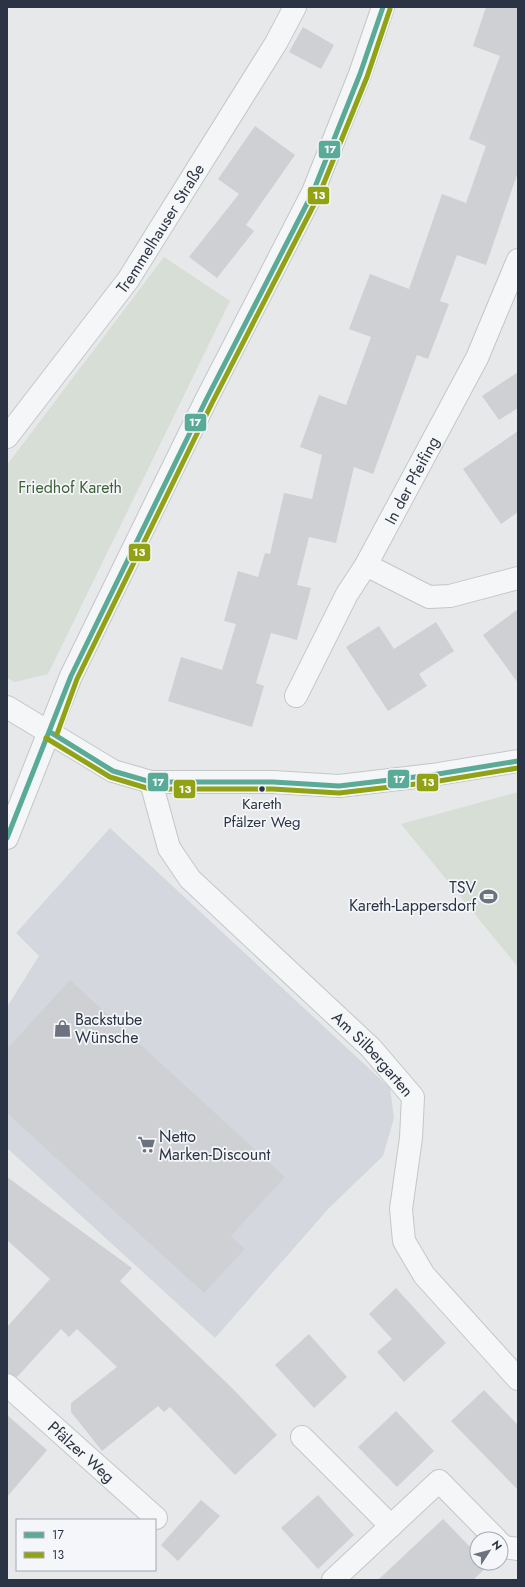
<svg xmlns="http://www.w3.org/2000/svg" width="525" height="1587" viewBox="0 0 525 1587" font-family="Jost,sans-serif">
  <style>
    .built { fill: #d4d7dd }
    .green { fill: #d6ded6 }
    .building { fill: #ced0d3 }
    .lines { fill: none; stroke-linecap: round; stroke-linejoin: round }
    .minor-casing { stroke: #c4c6c8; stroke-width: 24 }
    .tertiary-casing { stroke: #c4c6c8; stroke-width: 24 }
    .minor { stroke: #f5f6f7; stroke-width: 22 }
    .tertiary { stroke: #f5f6f7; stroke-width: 22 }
    .bus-1-casing { stroke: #f4f6f9; stroke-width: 8 }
    .bus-2-casing { stroke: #f4f6f9; stroke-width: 8 }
    .bus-1 { stroke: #5aaa98; stroke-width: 5 }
    .bus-2 { stroke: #91a215; stroke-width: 5 }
    .bus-dot { fill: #2b3445; stroke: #f4f6f9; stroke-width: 1.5 }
    .labels { text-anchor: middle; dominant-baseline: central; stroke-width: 3.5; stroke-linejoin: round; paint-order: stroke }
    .bus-label { font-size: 15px; fill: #2b3445; stroke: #f4f6f9 }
    .street-label { font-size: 16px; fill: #2b3445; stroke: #f4f6f9 }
    .park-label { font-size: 16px; fill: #3f6138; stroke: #f4f6f9 }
    .poi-label { font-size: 16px; fill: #2b3445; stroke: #f4f6f9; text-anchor: start }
    .line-badge { stroke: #f4f6f9; stroke-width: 1.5 }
    .badge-label { font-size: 11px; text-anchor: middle; font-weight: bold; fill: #fff }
  </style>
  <rect width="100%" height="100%" fill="#e6e8ea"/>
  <path class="built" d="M110,828L390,1088L394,1118L383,1156L329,1208L215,1338L7,1148V1007L39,956L16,933Z"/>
  <path class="green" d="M164,257L230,301L48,674L15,682L7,678V465Z
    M518,792V967L401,824Z"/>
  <path class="building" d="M486,7H518V172L486,265L457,255L440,301L449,304L428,359L417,355L373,474L354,467L336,543L309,537L297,585L311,588L297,640L271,633L256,683L264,686L252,727L168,701L181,657L222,670L236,624L224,621L238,571L258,577L265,553L270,554L284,493L312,499L322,455L300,447L319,395L346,405L371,337L349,329L370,274L409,289L442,194L466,203L486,146L469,139L500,56L473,46Z
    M303,27L334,45L321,69L289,52Z
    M255,126L295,155L246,225L254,231L217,278L189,257L239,194L218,179Z
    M518,372V408L499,420L482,396Z
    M518,431V512L501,524L463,469Z
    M518,609V683L483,635Z
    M436,622L454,651L419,674L427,686L388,711L346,647L379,626L394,649Z
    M70,980L285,1177L231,1236L245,1249L204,1293L7,1113V1049Z
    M7,1177L132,1268L120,1281L231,1387L277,1435L235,1475L170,1407L164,1412L158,1406L102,1451L71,1412V1403L117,1367L77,1329L69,1337L61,1329L17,1377L7,1373V1327L50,1279L7,1240Z
    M396,1288L446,1343L404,1382L377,1352L392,1339L369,1314Z
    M309,1334L347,1377L314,1408L275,1365Z
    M484,1390L518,1425V1490L451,1421Z
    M396,1411L434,1451L397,1487L358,1447Z
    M7,1415L47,1450L7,1497Z
    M318,1495L354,1535L318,1569L281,1528Z
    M201,1500L220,1516L178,1561L161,1545Z
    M443,1519L477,1554V1563H485L488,1566L473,1580H378Z"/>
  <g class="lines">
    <defs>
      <g id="minor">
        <path id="s1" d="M7,437L128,280L276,43L295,7"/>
        <path d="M366,565L429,597L450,596L518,578"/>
        <path id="s2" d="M296,696L347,594L366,565L477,358L518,260"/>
        <path d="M7,707L113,771L151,782H273L339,786L432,775L518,761"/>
        <path id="s3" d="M151,782L169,848L190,879L371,1048L413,1097L411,1138L401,1209L404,1241L424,1275L518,1379"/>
        <path id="s4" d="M7,1385L156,1518"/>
        <path d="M302,1437L391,1526"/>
        <path d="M501,1544L504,1547L518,1549"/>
        <path d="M333,1580L439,1481L496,1539"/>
      </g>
      <path id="tertiary" d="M7,838L71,676L206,400L313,192L360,74L383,7"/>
    </defs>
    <use href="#minor" class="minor-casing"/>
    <use href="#tertiary" class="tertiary-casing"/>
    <use href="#minor" class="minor"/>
    <use href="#tertiary" class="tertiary"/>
    <defs>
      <path id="bus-1" d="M50,732L113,771L151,782H273L339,786L432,775L518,761
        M7,838L71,676L206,400L313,192L360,74L383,7"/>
      <path id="bus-2" d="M57,734L77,679L212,403L319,195L367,77L390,9
        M46,738L110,777L150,789H273L339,793L433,782L518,768"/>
    </defs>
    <use href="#bus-1" class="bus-1-casing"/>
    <use href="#bus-2" class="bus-2-casing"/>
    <use href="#bus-1" class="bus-1"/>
    <use href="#bus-2" class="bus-2"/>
  </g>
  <defs>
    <symbol id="stadium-bare" viewBox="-9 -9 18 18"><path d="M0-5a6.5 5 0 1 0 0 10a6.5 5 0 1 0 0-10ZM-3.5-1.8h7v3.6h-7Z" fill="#6c737f" stroke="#f4f6f9" stroke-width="2.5" paint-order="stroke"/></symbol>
    <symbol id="shop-bare" viewBox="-9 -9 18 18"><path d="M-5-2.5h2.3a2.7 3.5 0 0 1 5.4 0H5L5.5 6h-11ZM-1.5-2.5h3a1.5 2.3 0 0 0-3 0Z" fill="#6c737f" stroke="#f4f6f9" stroke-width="2.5" paint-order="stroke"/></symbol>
    <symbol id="supermarket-bare" viewBox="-9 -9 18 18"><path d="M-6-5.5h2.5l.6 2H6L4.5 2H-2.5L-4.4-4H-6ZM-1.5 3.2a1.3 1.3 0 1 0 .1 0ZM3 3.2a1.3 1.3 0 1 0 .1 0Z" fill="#6c737f" stroke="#f4f6f9" stroke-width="2.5" paint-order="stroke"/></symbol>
  </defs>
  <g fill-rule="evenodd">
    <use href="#stadium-bare" x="476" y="884" width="25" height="25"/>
    <use href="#shop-bare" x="50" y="1016" width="25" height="25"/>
    <use href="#supermarket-bare" x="134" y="1132" width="25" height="25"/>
  </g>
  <circle class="bus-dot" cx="262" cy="789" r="3.5"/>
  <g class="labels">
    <g class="bus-label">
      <text x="262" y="804">Kareth<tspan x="262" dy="18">Pfälzer Weg</tspan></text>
    </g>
    <g class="street-label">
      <text stroke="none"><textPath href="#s1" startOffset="259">Tremmelhauser Straße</textPath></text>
      <text stroke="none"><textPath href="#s2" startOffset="245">In der Pfeifing</textPath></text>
      <text stroke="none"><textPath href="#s3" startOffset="359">Am Silbergarten</textPath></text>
      <text stroke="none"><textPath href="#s4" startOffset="100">Pfälzer Weg</textPath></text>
    </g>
    <g class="park-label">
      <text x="70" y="487">Friedhof Kareth</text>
    </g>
    <g class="poi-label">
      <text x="476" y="887" text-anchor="end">TSV<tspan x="476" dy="18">Kareth-Lappersdorf</tspan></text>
      <text x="75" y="1019">Backstube<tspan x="75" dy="18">Wünsche</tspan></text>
      <text x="159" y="1136">Netto<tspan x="159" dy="18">Marken-Discount</tspan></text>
    </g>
  </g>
  <g class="line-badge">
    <rect x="318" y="140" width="23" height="19" rx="4" fill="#5aaa98"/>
    <rect x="307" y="186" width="23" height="19" rx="4" fill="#91a215"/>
    <rect x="184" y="413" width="23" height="19" rx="4" fill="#5aaa98"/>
    <rect x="128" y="543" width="23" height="19" rx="4" fill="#91a215"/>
    <rect x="387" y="769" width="23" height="20" rx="4" fill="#5aaa98"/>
    <rect x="147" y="772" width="22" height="20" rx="4" fill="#5aaa98"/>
    <rect x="416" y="773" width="23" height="19" rx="4" fill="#91a215"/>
    <rect x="173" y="779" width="23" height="20" rx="4" fill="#91a215"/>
  </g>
  <g class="badge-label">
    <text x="330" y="153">17</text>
    <text x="319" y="199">13</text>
    <text x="195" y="426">17</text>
    <text x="139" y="556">13</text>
    <text x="399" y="783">17</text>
    <text x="158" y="786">17</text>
    <text x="428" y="786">13</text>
    <text x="185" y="793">13</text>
  </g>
  <rect width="525" height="1587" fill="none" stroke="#2b3445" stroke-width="16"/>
  <rect x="16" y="1519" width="140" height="52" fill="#f4f6f9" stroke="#a4a8b1"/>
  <rect x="24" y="1532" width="20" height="6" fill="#5aaa98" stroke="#a4a8b1"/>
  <text x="52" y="1539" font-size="12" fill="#2b3445">17</text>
  <rect x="24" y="1552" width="20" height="6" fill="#91a215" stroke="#a4a8b1"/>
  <text x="52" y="1559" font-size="12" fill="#2b3445">13</text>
  <g transform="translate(489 1551) rotate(54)"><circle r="19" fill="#f4f6f9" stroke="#a4a8b1"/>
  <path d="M0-3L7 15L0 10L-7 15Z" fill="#6c737f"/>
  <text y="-6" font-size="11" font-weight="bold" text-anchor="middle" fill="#2b3445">N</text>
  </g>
</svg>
